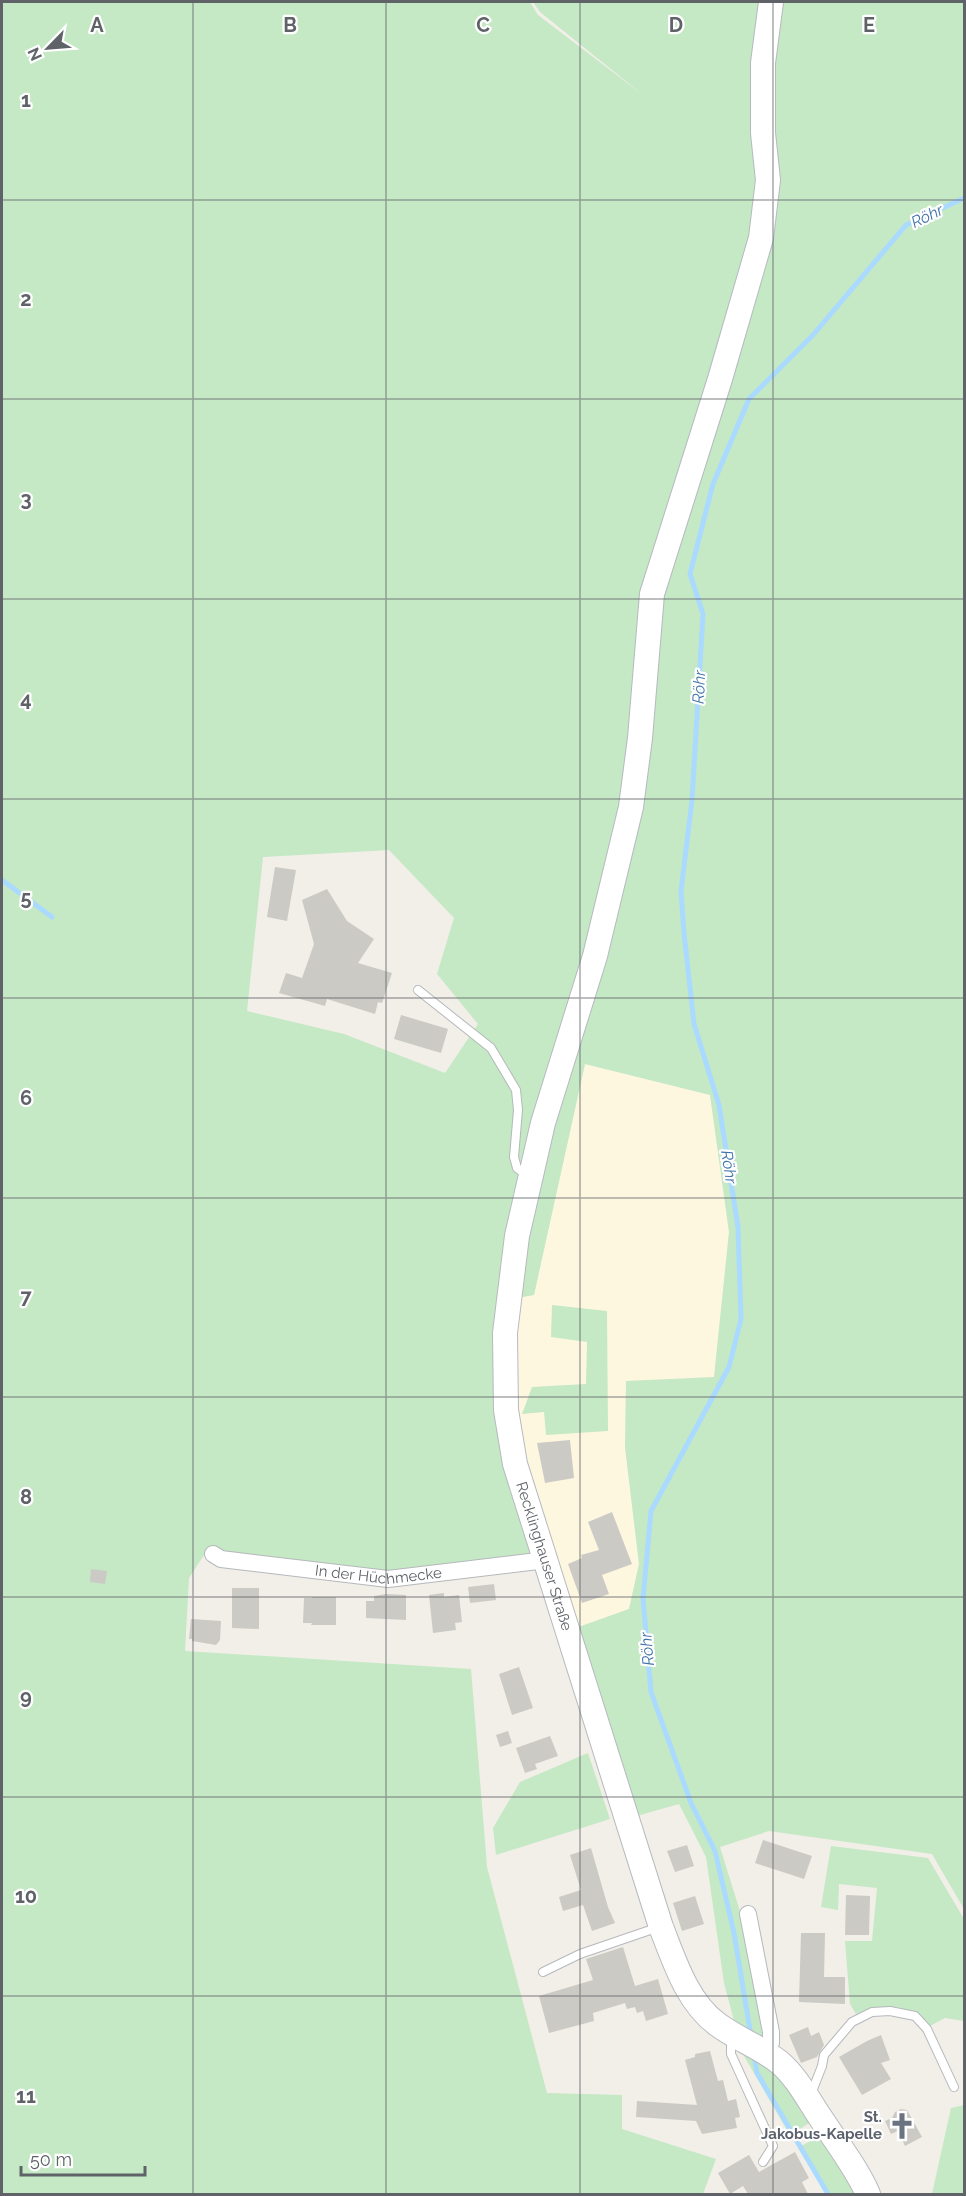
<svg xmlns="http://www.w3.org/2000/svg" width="966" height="2196" viewBox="0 0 966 2196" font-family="Raleway,sans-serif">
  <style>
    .commercial { fill: #fef7e0 }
    .green { fill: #c5e8c5; fill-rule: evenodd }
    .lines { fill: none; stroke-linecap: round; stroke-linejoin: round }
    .stream { stroke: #aadaff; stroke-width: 5 }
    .building { fill: #cccac5 }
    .lane-casing { stroke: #b5b8bc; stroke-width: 10 }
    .street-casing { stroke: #b5b8bc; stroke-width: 18 }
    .secondary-casing { stroke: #b6babf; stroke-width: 26 }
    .lane { stroke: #fff; stroke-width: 8 }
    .street { stroke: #fff; stroke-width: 16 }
    .secondary { stroke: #fff; stroke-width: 24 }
    .grid { fill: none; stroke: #5f6368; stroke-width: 1.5; stroke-opacity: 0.55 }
    .labels { text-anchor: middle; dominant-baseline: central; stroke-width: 4.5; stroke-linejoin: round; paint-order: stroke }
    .street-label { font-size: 15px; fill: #5f6368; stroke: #fff }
    .worship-label { font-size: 15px; font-weight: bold; fill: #5b616d; stroke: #fff; text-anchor: end }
    .water-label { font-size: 16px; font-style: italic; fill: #4174aa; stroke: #fff }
    .grid-label { font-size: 20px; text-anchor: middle; font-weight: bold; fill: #5f6368; stroke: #fff; stroke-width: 4.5; stroke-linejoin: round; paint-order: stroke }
  </style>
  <rect width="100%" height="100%" fill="#f1efe8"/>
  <path class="commercial" d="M585,1064L710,1095L729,1232L714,1378L626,1381L625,1447L639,1564L629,1609L573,1629L538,1553L498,1301L534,1295Z"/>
  <path class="green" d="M2,2H530L538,15L643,95L540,12L533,2H964V1909L932,1854L769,1831L720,1847L743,1921L766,2042L736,2028L724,1983L706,1857L679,1804L633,1817L573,1629L629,1609L639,1564L625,1447L626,1381L714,1377L729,1232L710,1095L585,1064L534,1295L499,1301L538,1553L390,1575L206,1552L189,1578L185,1651L471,1669L487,1867L547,2093L622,2095V2129L716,2159L703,2194H2ZM389,850L454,918L437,974L478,1024L445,1073L344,1034L247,1011L263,857Z
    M552,1305L607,1311L608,1431L546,1435L544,1412L522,1414L532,1387L586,1384L587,1342L551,1337Z
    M588,1753L610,1819L496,1855L493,1828L520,1782Z
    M831,1846L928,1858L964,1919V2021L945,2018L930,2026C926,2022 921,2015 916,2013C898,2004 874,2006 856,2014L850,2004L845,1941H872L877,1888L839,1884L838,1910L821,1907Z
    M744,2056C772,2058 796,2101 811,2122L790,2135Z
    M964,2105V2194H932L951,2108Z
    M819,2136L846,2175L854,2194H826L798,2148Z"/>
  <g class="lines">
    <path class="stream" d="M2,880L52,917
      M751,2036L734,1933L715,1851L691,1803L651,1692L643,1599L651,1511L729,1367L741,1319L738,1227L719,1105L694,1024L684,933L681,891L692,800L703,614L690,574L713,484L749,399L813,335L906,225L964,198
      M754,2054L757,2073L828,2194"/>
  </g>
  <path class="building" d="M275,867L296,870L287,921L267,917Z
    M327,889L347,921L374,939L358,963L392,973L382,1003L378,1002L375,1014L327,999L325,1006L279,993L286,973L302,978L314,944L302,900Z
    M401,1015L448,1029L441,1053L394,1039Z
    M570,1440L574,1478L545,1483L537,1443Z
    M612,1512L632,1564L602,1575L609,1594L582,1603L568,1564L582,1558L581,1555L599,1550L588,1522Z
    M91,1569L107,1571L105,1584L90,1582Z
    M494,1584L496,1600L470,1603L468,1587Z
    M232,1588H259V1629L232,1628Z
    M444,1593V1597L459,1595L462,1622L455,1623L456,1630L433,1633L429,1595Z
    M386,1594L406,1595V1620L366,1618V1601H374V1596Z
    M312,1597H336V1625H311L312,1623H303L304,1598H312Z
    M191,1619L221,1621L220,1640L216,1645L192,1641V1639H189Z
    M519,1667L533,1708L512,1715L499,1674Z
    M508,1731L512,1743L500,1747L496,1735Z
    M550,1736L558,1756L535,1764L537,1769L525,1773L516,1748Z
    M763,1840L812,1856L804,1879L755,1863Z
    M687,1845L694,1866L675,1872L667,1851Z
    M591,1848L608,1907L615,1923L592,1931L583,1905L563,1911L559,1897L581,1890L570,1855Z
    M846,1895L870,1896L869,1935H845Z
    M695,1896L704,1924L682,1931L673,1903Z
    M801,1933H825L824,1977H845V2004L799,2002Z
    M623,1947L635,1986L658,1979L668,2014L646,2021L643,2011L637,2013L635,2007L627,2009L625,2003L593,2013L594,2021L549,2033L539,1996L593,1980L586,1959Z
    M808,2027L811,2036L819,2032L824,2045L817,2057L801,2063L789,2035Z
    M881,2035L890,2060L881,2063L891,2079L862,2095L839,2057L867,2041Z
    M710,2051L718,2081L723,2080L728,2101L736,2099L740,2117L735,2118L737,2128L702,2134L696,2121L636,2117L637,2101L697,2105L685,2060L695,2057V2054Z
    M901,2109L907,2110L922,2137L905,2146L898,2131L891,2134L885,2121L892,2118L895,2112Z
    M795,2152L809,2178L802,2182L808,2194H748L743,2186L730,2194L718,2173L749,2155L759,2172Z"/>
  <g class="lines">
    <defs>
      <path id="lane" d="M418,990L491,1048L516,1090L518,1110L514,1157L517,1168L529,1177
        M543,1972L580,1954L659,1927
        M734,2037L731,2046V2054L773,2146L763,2162
        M811,2094L822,2066L824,2055L852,2022L872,2012L890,2011L915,2016L927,2029L954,2087"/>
      <g id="street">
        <path id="s1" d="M213,1554L221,1559L388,1579L546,1560"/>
        <path d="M748,1914L771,2032V2043L766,2053"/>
      </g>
      <g id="secondary">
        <path id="s2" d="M771,2L763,63V133L768,180L761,238L720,379L652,594L640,738L631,807L595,956L543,1123L517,1236L505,1333L506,1410L515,1464L661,1927C674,1960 687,2002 717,2024C737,2039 760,2047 779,2062C796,2076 808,2099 820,2117C837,2143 856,2167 868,2194"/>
      </g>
    </defs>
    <use href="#lane" class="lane-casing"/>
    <use href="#street" class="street-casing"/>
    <use href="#secondary" class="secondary-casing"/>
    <use href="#lane" class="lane"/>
    <use href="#street" class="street"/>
    <use href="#secondary" class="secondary"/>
  </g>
  <path class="grid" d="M193,2V2194M386,2V2194M580,2V2194M773,2V2194M2,200H964M2,399H964M2,599H964M2,799H964M2,998H964M2,1198H964M2,1397H964M2,1597H964M2,1797H964M2,1996H964"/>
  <defs>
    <symbol id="church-bare" viewBox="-9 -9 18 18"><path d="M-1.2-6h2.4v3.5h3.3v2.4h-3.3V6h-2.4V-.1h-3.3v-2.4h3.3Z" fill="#6b7280" stroke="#fff" stroke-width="2.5" paint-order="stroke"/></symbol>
  </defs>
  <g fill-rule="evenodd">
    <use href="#church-bare" x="883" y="2107" width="38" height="38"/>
  </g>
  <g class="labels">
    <g class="street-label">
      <text stroke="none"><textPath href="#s2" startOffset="1594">Recklinghauser Straße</textPath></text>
      <text stroke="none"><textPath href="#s1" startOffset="168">In der Hüchmecke</textPath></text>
    </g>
    <g class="worship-label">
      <text x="882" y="2117">St.<tspan x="882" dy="17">Jakobus-Kapelle</tspan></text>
    </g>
    <g class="water-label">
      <text transform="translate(927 216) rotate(-26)">Röhr</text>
      <text transform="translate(699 687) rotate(-87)">Röhr</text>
      <text transform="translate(729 1167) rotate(81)">Röhr</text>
      <text transform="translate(647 1649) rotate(-95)">Röhr</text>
    </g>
  </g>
  <g class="grid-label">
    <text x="97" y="32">A</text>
    <text x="290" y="32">B</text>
    <text x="483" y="32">C</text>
    <text x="676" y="32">D</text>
    <text x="869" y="32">E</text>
    <text x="26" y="107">1</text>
    <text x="26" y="306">2</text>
    <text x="26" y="506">3</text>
    <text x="26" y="706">4</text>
    <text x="26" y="905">5</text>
    <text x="26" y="1105">6</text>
    <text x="26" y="1304">7</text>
    <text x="26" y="1504">8</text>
    <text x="26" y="1704">9</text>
    <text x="26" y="1903">10</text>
    <text x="26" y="2103">11</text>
  </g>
  <rect width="966" height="2196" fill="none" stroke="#5f6368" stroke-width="6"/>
  <g transform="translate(48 48) rotate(245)" stroke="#ffffff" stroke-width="4.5" paint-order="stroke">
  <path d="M0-4.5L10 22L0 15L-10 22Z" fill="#5f6368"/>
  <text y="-9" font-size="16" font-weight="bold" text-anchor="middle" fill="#5f6368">N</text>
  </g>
  <path d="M21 2166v9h124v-9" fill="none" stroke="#5f6368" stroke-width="3"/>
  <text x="30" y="2166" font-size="18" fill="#5f6368" stroke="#ffffff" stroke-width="4.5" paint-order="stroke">50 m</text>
</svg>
